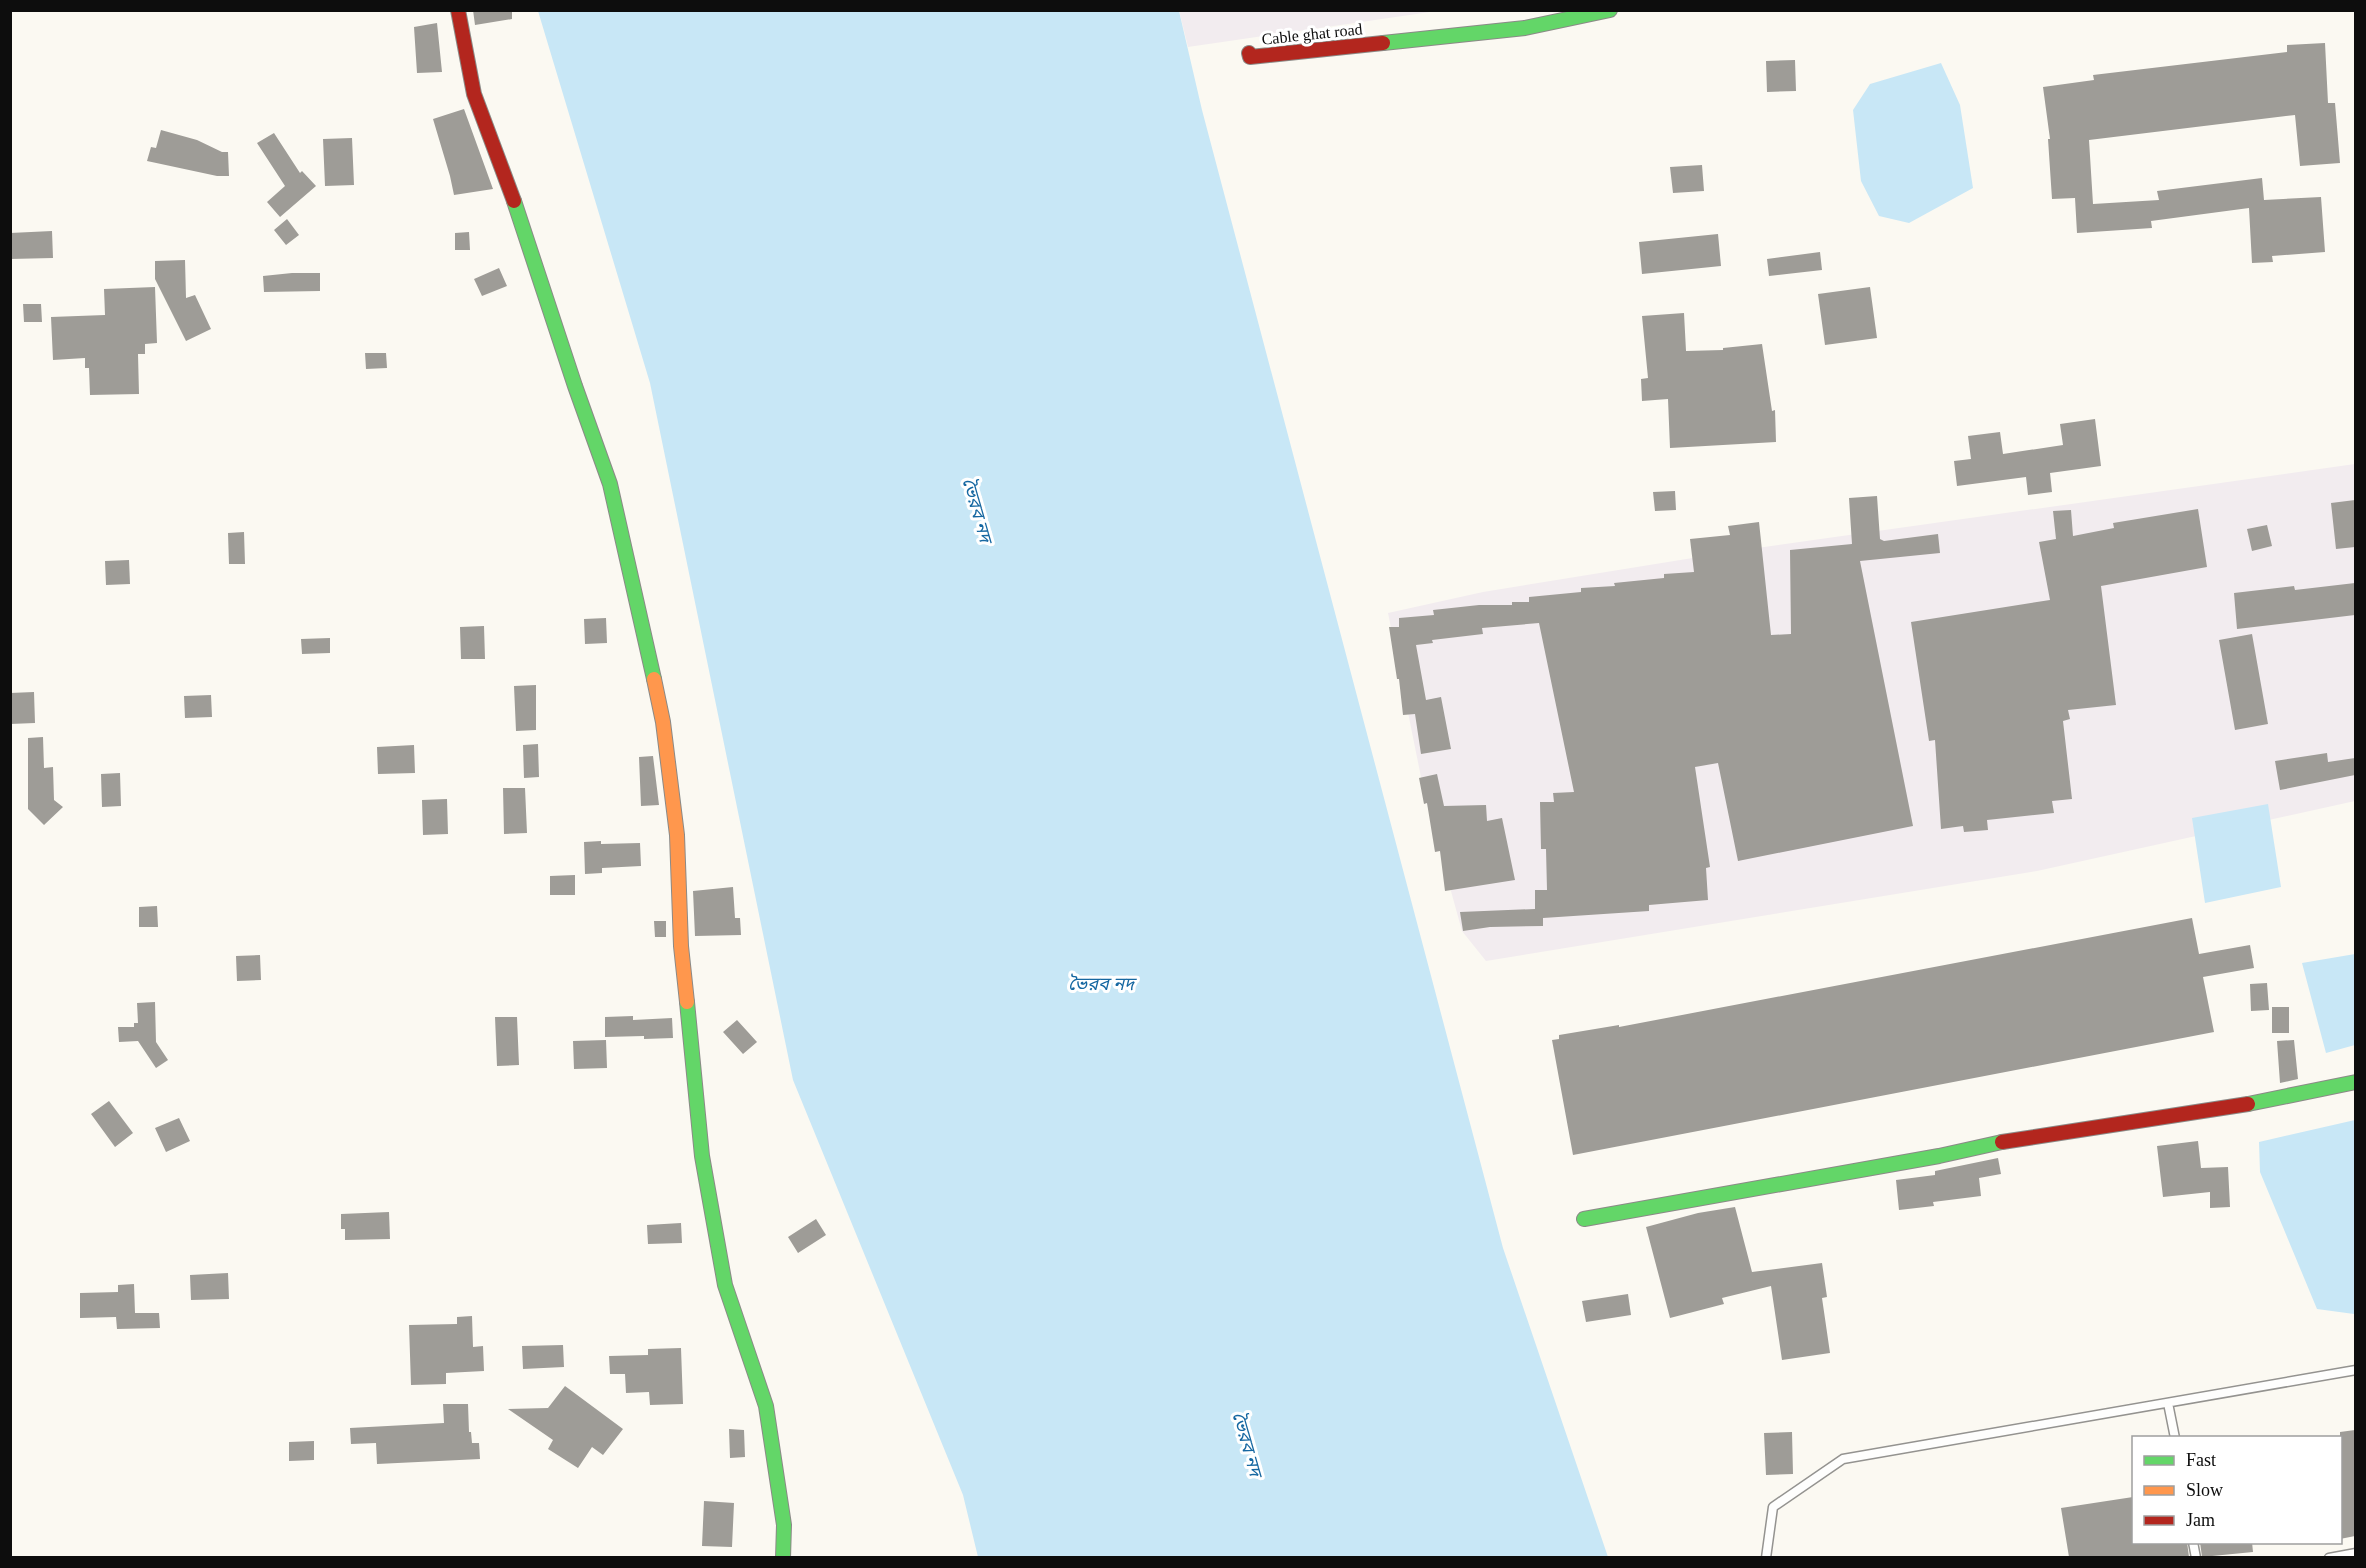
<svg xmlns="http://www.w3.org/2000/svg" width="2366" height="1568" viewBox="0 0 2366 1568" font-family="'Times New Roman','Noto Sans Bengali',serif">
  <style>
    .industrial { fill: #f2ecef }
    .water { fill: #c8e7f6 }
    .building { fill: #9e9c97 }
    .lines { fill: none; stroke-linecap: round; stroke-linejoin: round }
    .lane-casing { stroke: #949390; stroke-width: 11 }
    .fast-casing { stroke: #8b8a87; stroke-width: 16 }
    .slow-casing { stroke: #8b8a87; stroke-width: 16 }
    .jam-casing { stroke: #8b8a87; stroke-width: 16 }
    .lane { stroke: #fefefd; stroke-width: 8 }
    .fast { stroke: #63d668; stroke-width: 14 }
    .slow { stroke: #ff974d; stroke-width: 14 }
    .jam { stroke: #b3261e; stroke-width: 14 }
    .labels { text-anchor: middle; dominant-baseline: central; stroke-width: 6; stroke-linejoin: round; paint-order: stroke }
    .street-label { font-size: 16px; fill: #0d0d0d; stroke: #fff }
    .water-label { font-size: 18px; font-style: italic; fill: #1567a1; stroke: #fff }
  </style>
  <rect width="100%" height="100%" fill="#fbf9f2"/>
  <path class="industrial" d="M1179,10L1437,11L1188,47Z
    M2355,464V801L2037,871L1486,961L1462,931L1425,797L1388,613L1483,592L1736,551Z"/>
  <path class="water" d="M538,11H1179L1202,110L1503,1248L1608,1557H978L963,1495L793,1080L650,383Z
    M1941,63L1960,105L1973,188L1909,223L1879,216L1861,181L1853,110L1870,84Z
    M2268,804L2281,887L2205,903L2192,818Z
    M2355,954V1045L2326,1053L2302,963Z
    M2355,1120L2356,1314H2354L2317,1309L2260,1172L2259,1142Z"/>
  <path class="building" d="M473,10H512V19L475,25Z
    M437,23L442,72L417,73L414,27Z
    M2325,43L2328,103H2335L2340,163L2300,166L2295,115L2089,140L2093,204L2159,200L2157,191L2262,178L2264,200L2321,197L2325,252L2272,256L2273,262L2252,263L2249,208L2151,221L2152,228L2077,233L2075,198L2052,199L2048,139H2050L2043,87L2094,80L2093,75L2287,52V45Z
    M1795,60L1796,91L1767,92L1766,61Z
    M464,109L493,189L454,195L450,176L433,119Z
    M161,130L197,140L222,152H228L229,176H217L147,161L151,147L156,148Z
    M274,133L300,173L302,171L316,186L280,217L267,202L285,186L257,143Z
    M352,138L354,185L325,186L323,139Z
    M1702,165L1704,191L1673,193L1670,167Z
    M287,219L299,235L286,245L274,230Z
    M52,231L53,258L10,259V233Z
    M469,232L470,250H455V233Z
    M1718,234L1721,266L1642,274L1639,242Z
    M1820,252L1822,270L1769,276L1767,259Z
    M185,260L186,298L195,295L211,329L186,341L155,279V261Z
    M499,268L507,286L482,296L474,279Z
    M292,273H320V291L264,292L263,276Z
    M155,287L157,343L145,344V354H138L139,394L90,395L89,368H85V358L53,360L51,317L105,315L104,289Z
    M1870,287L1877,338L1825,345L1818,294Z
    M23,304H41L42,322H24Z
    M1684,313L1686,351L1723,350V348L1762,344L1772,411L1775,410L1776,442L1670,448L1668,399L1642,401L1641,379L1648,378L1642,316Z
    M365,353H386L387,368L366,369Z
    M2095,419L2101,466L2050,473L2052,492L2028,495L2026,477L1957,486L1954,461L1971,459L1968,436L2000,432L2003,454L2063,445L2060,424Z
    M1675,491L1676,510L1655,511L1653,492Z
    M1877,496L1880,539L1884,541L1938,534L1940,553L1860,561L1913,826L1738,861L1718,763L1695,767L1710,867L1706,868L1708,900L1649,905V911L1543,918V926L1490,927L1463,931L1460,912L1535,909V890H1547L1546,849H1541L1540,802H1554L1553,793L1574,792L1539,623L1482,628L1483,634L1432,640L1433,643L1416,645L1426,700L1441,697L1451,749L1421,754L1415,714L1403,715L1399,679H1397L1389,627H1399V618L1434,615L1433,610L1479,605H1512V602H1529V597L1581,592V588L1615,586L1614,583L1664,578V574L1694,572L1690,539L1730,535L1728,526L1759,522L1771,635L1791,634L1790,550L1852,544L1849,498Z
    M2355,500V547L2336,549L2331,503Z
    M2198,509L2207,567L2101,586L2116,705L2068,710L2070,719L2063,721L2072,799L2052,801L2054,813L1987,820L1988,830L1964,832L1963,826L1941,829L1935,740L1929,741L1911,622L2050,600L2039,542L2056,539L2053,511L2071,510L2073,536L2114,528L2113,523Z
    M2267,525L2272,546L2252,551L2247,529Z
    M244,532L245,564H229L228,533Z
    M129,560L130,584L106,585L105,561Z
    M2355,583V615L2237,629L2234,593L2294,586L2295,590Z
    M606,618L607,643L585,644L584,619Z
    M484,626L485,659H461L460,627Z
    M2252,634L2268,724L2235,730L2219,640Z
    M330,638V653L302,654L301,639Z
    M536,685V730L516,731L514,686Z
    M34,692L35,723L10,724V693Z
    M211,695L212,717L185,718L184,696Z
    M43,737L44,768L53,767L54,800L63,807L44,825L28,809V738Z
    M538,744L539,777L524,778L523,745Z
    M414,745L415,773L378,774L377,747Z
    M2327,753L2328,762L2355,758V775L2280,790L2275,761Z
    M653,756L659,805L641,806L639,757Z
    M120,773L121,806L102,807L101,774Z
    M1437,774L1444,806L1486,805L1487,821L1502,818L1515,880L1445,891L1440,851L1435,852L1427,803L1424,804L1419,778Z
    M503,788H525L527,833L504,834Z
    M447,799L448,834L423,835L422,800Z
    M601,841V844L640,843L641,866L602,868V873L585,874L584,842Z
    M575,875V895H550V876Z
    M733,887L735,918H740L741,935L695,936L693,891Z
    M157,906L158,927H139V907Z
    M2192,918L2199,954L2250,945L2254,968L2203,977L2214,1032L1573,1155L1552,1040L1559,1039V1035L1619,1025V1027Z
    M654,921H666V937H655Z
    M260,955L261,980L237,981L236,956Z
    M2267,983L2269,1010L2251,1011L2250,984Z
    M155,1002L156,1042L168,1060L156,1068L138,1041L119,1042L118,1027H134V1023H138L137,1003Z
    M2272,1007H2289V1033H2272Z
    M633,1016V1020L672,1018L673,1038L644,1039V1036L605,1037V1017Z
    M495,1017H517L519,1065L497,1066Z
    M737,1020L757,1042L743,1054L723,1032Z
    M606,1040L607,1068L574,1069L573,1041Z
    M2294,1040L2298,1079L2280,1083L2277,1041Z
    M109,1101L133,1133L115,1147L91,1114Z
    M179,1118L190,1141L166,1152L155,1128Z
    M2198,1141L2201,1168L2228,1167L2230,1207L2210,1208V1192L2163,1197L2157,1146Z
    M1998,1158L2001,1174L1979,1178L1981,1196L1933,1202L1934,1206L1899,1210L1896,1180L1935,1175V1171Z
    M1735,1207L1752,1272L1822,1263L1827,1297L1822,1298L1830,1353L1782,1360L1771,1286L1722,1298L1724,1304L1670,1318L1646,1227L1698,1213Z
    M389,1212L390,1239L345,1240V1229H341V1214Z
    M816,1219L826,1235L798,1253L788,1237Z
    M681,1223L682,1243L648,1244L647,1225Z
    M228,1273L229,1299L191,1300L190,1275Z
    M134,1284L135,1313H159L160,1328L117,1329L116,1317L80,1318V1293L118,1292V1285Z
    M1628,1294L1631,1315L1586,1322L1582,1301Z
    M472,1316L473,1347L483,1346L484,1371L446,1373V1384L411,1385L409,1325L457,1324V1317Z
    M563,1345L564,1367L523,1369L522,1346Z
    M681,1348L683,1404L650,1405L649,1392L626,1393L625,1374H610L609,1356L648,1355V1349Z
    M565,1386L623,1429L603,1455L592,1447L578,1468L548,1449L553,1440L508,1409L548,1408Z
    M443,1404H468L469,1432H471L472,1443H479L480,1459L377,1464L376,1443L351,1444L350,1428L444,1423Z
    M729,1429L744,1430L745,1457L730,1458Z
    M2355,1430V1536L2340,1539V1432Z
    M1792,1432L1793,1474L1766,1475L1764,1433Z
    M314,1441V1460L289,1461V1442Z
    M2133,1497V1542H2187L2189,1557H2069L2061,1508Z
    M704,1501L734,1503L732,1547L702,1546Z
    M2200,1542H2252L2253,1552L2202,1557Z"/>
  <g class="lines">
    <defs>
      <path id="lane" d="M2168,1403L2175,1438
        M2193,1542L2196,1558
        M1766,1558L1773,1507L1843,1459L2356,1370
        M2329,1558L2356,1553"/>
      <path id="fast" d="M1383,43L1525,28L1610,10
        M514,201L575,386L610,484L654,679
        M687,1002L702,1156L725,1285L766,1406L784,1525L783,1558
        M2248,1104L2356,1082
        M1584,1219L1939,1156L2002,1142"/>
      <path id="slow" d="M654,679L663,722L677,835L681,946L687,1002"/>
      <path id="jam" d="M458,10L474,94L514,201
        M1249,53L1250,57L1383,43
        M2002,1142L2248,1104"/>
    </defs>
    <use href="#lane" class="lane-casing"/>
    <use href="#fast" class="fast-casing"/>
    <use href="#slow" class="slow-casing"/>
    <use href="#jam" class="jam-casing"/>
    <use href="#lane" class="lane"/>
    <use href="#fast" class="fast"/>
    <use href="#slow" class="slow"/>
    <use href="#jam" class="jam"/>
  </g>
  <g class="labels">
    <g class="street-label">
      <text transform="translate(1312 34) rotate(-6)">Cable ghat road</text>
    </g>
    <g class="water-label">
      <text transform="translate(977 510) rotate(74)">ভৈরব নদ</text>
      <text x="1101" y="984">ভৈরব নদ</text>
      <text transform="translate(1247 1444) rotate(74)">ভৈরব নদ</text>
    </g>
  </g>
  <rect width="2366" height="1568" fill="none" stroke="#0d0d0d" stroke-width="24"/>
  <rect x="2132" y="1436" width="210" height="108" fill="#ffffff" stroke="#9e9e9e" stroke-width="1.5"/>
  <rect x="2144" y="1456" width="30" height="9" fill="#63d668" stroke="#9e9e9e" stroke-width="1.5"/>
  <text x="2186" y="1466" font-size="18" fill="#0d0d0d">Fast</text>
  <rect x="2144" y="1486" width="30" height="9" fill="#ff974d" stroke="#9e9e9e" stroke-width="1.5"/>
  <text x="2186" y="1496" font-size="18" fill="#0d0d0d">Slow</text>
  <rect x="2144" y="1516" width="30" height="9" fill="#b3261e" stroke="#9e9e9e" stroke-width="1.5"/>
  <text x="2186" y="1526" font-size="18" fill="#0d0d0d">Jam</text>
</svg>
